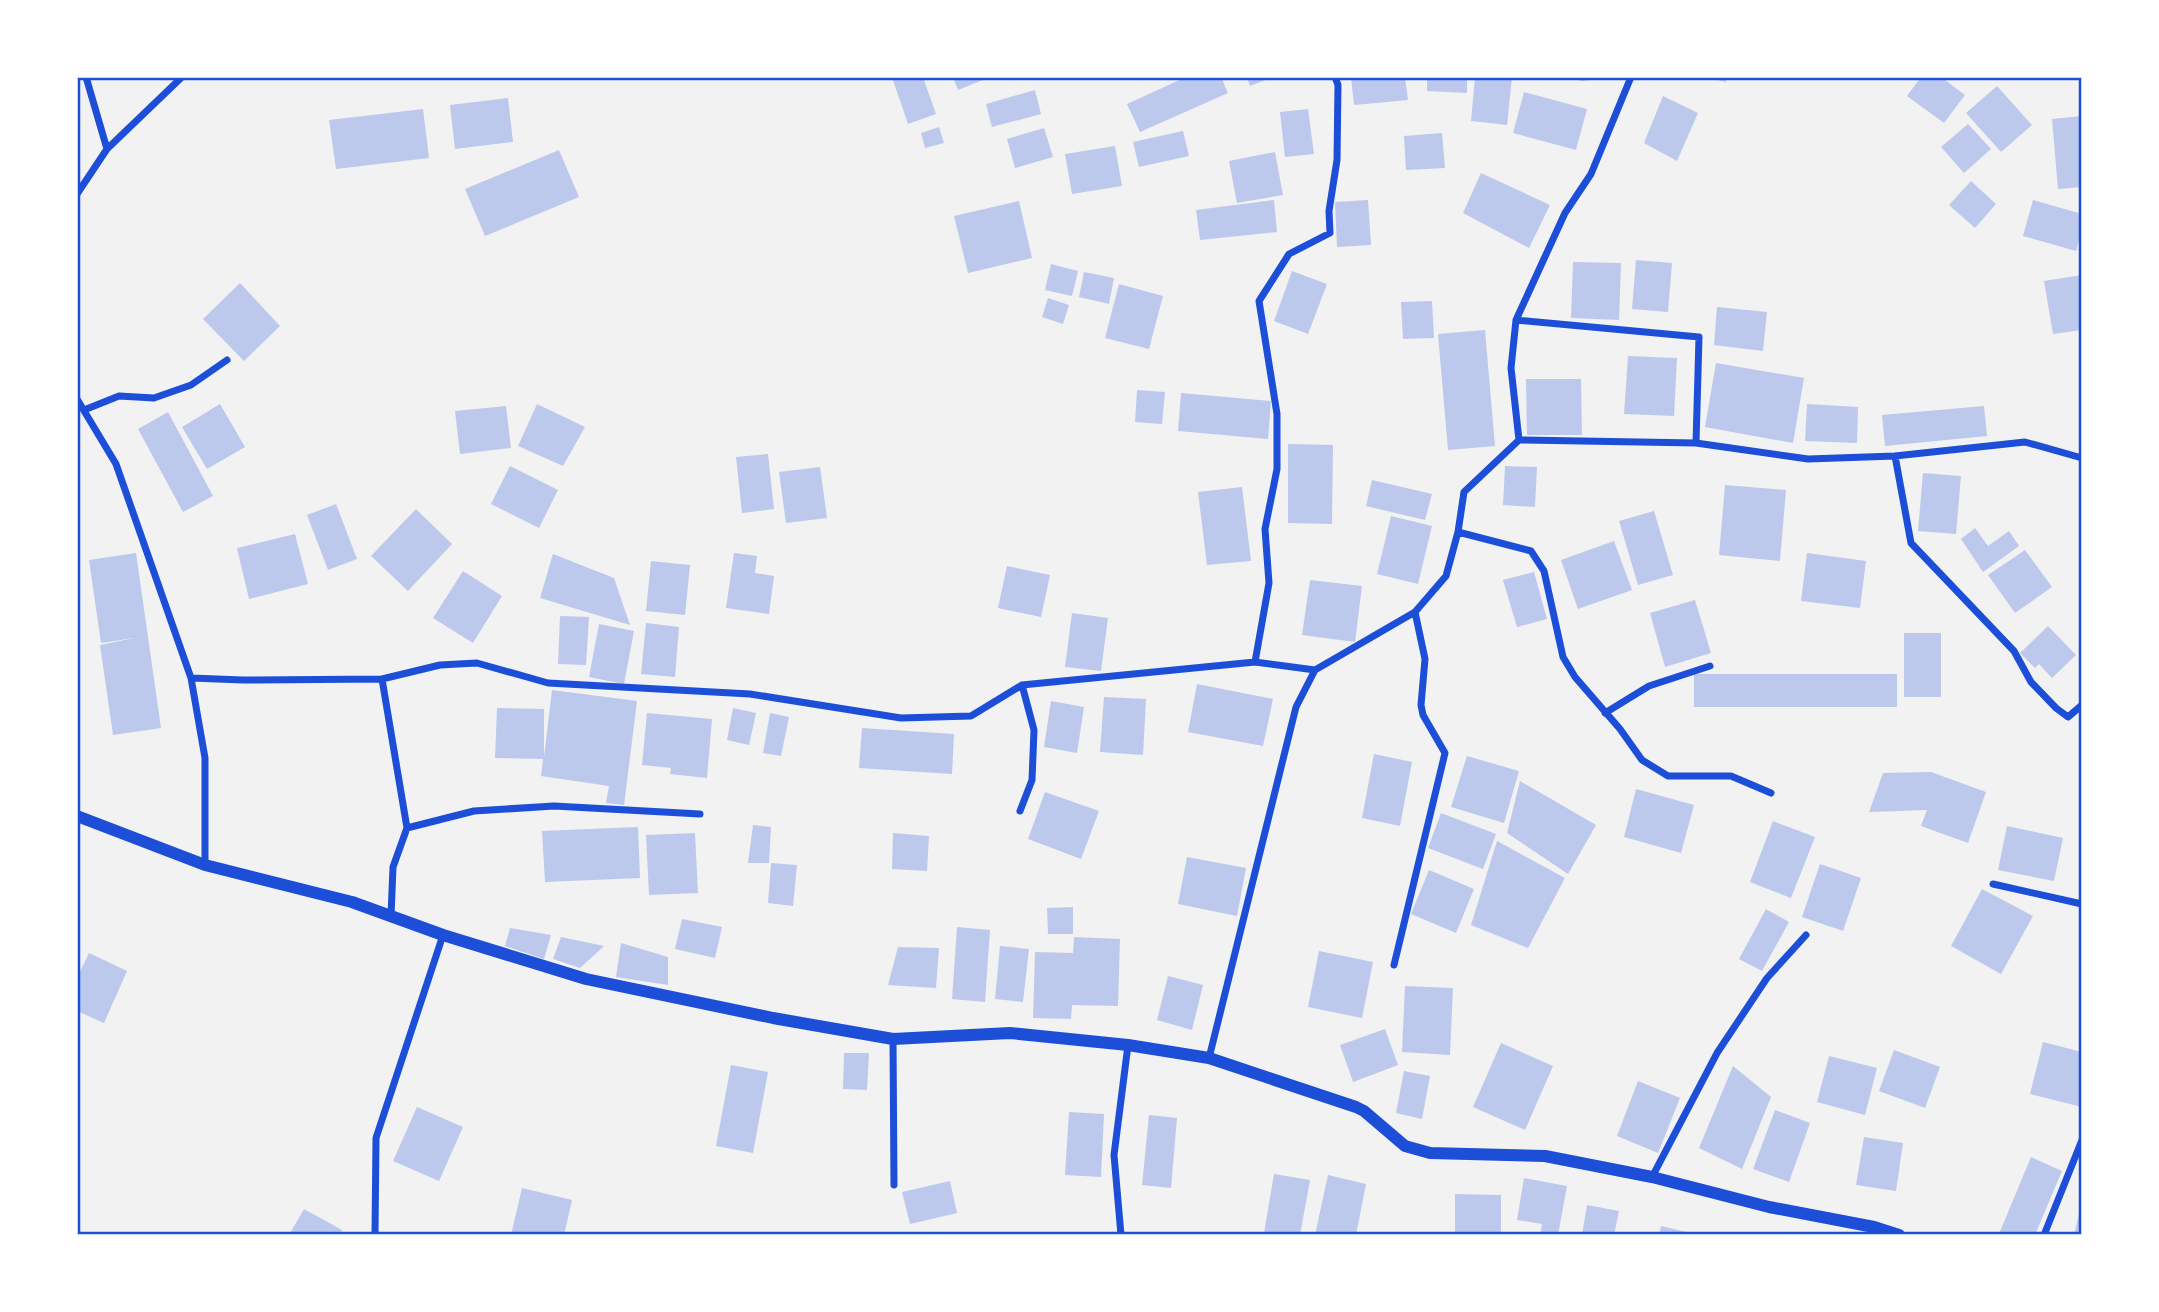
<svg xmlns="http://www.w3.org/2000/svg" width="2159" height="1312" viewBox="0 0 2159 1312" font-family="Rubik,sans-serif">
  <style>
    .building { fill: #bdc9ec }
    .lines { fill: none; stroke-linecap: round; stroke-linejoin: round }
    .minor { stroke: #1d4ed8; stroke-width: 7 }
    .tertiary { stroke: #1d4ed8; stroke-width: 12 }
    .neatline { fill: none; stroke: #1d4ed8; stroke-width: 2.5 }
  </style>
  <rect width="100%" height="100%" fill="#f2f2f2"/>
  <path class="building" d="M902,77H923L936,114L908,124L893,80Z
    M953,77H990L958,90Z
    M1186,77H1221L1228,93L1140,132L1127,104Z
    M1247,77H1273L1250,86Z
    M1351,77H1405L1408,100L1354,105Z
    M1427,77H1467V93L1427,91Z
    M1475,77H1512L1507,125L1471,121Z
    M1571,77H1602V79L1581,81Z
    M1708,77H1727L1726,82L1708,78Z
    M1921,77H1941L1965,95L1944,123L1907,96Z
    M1997,86L2032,125L2001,152L1966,113Z
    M1035,90L1041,114L992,127L986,104Z
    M1524,92L1587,109L1576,150L1513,133Z
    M1663,96L1698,113L1677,161L1644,143Z
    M508,98L513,142L455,149L450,105Z
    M423,109L429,158L336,169L329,120Z
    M1308,109L1314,154L1285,157L1280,112Z
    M2082,116V187L2058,189L2052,119Z
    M1968,124L1991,149L1964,173L1941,147Z
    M939,127L944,143L925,148L921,133Z
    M1044,128L1053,157L1015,168L1007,139Z
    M1183,131L1189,156L1139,167L1133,142Z
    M1442,133L1445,168L1406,170L1404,136Z
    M1115,146L1122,186L1072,194L1065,154Z
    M559,150L579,197L485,236L465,189Z
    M1275,152L1283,195L1237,203L1229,161Z
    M1481,173L1550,205L1529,248L1463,213Z
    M1971,181L1996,204L1975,228L1949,205Z
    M1274,200L1277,232L1200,240L1196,210Z
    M1368,200L1371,245L1337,247L1335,202Z
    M2033,200L2082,214V230L2076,251L2023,236Z
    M1019,201L1032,258L968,273L954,216Z
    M1636,260L1672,263L1668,312L1632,309Z
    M1573,262L1621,263L1619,320L1571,318Z
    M1051,264L1078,271L1072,296L1045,290Z
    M1292,271L1327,284L1308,334L1274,321Z
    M1084,272L1114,278L1109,304L1079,297Z
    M2082,275V330L2053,334L2044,281Z
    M240,283L280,326L244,361L203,319Z
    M1119,284L1163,296L1149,349L1105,338Z
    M1048,298L1069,305L1063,324L1042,317Z
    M1432,301L1434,338L1403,339L1401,302Z
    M1717,307L1767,312L1763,351L1714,345Z
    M1485,330L1495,446L1448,450L1438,334Z
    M1628,356L1677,358L1674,416L1624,414Z
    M1716,363L1804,378L1793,443L1705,427Z
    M1526,379H1581L1582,435H1527Z
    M1137,390L1165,392L1162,424L1135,422Z
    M1181,393L1271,401L1268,439L1178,431Z
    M220,404L245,447L207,469L182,427Z
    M537,404L585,427L563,466L518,446Z
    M1807,404L1858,407L1857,443L1805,441Z
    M506,406L511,448L460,454L455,411Z
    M1984,406L1987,436L1885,446L1882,415Z
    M168,412L213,496L183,512L138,429Z
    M1288,444L1333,445L1332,524L1288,523Z
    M768,454L774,509L742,513L736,457Z
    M510,466L558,490L539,528L491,504Z
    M1505,466L1537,467L1535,507L1503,505Z
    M820,467L827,518L786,523L779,472Z
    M1923,473L1961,476L1956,534L1918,531Z
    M1372,480L1432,494L1425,520L1366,506Z
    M1725,485L1786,490L1780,561L1719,555Z
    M1242,487L1251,561L1207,565L1198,492Z
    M336,504L357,559L328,570L307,515Z
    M416,509L452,544L408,591L371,556Z
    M1654,511L1673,575L1638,585L1619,521Z
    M1391,516L1432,526L1418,584L1377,574Z
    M1975,528L1988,546L2009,531L2019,546L1983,572L1961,539Z
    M295,534L308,584L249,599L237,548Z
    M1614,541L1632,590L1578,609L1561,560Z
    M2025,550L2052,587L2015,613L1988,575Z
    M136,553L161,728L113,735L100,645L134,638L101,643L89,560Z
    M734,553L757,556L755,573L774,576L769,614L726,608Z
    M1807,553L1866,561L1860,608L1801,601Z
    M553,554L614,578L630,625L540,598Z
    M651,561L690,565L685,615L646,611Z
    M1007,566L1050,575L1041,617L998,608Z
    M463,571L502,596L473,643L433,618Z
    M1534,572L1547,619L1517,627L1503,580Z
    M1310,580L1362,586L1355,642L1302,635Z
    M1695,600L1711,653L1665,667L1650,613Z
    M1072,613L1108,618L1101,671L1065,667Z
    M560,616L589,617L586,665L558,664Z
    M646,623L679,627L675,677L641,674Z
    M599,624L634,631L624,684L589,677Z
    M2048,626L2076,655L2052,678L2039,664L2035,668L2020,653Z
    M1904,633H1941V697H1904Z
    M1694,674H1897V707H1694Z
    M1197,684L1273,699L1263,746L1188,732Z
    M552,690L637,701L624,805L606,803L609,786L541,776L543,759L495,758L497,708L544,709V757Z
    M1104,697L1146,699L1143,755L1100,752Z
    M1051,701L1084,707L1077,753L1044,747Z
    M733,708L756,713L749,745L727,740Z
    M647,713L712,719L707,778L670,774L671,768L642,765Z
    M770,713L789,717L781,756L763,753Z
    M862,728L954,734L952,774L859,768Z
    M1374,754L1412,762L1400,826L1362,818Z
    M1467,756L1519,771L1504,823L1451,807Z
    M1931,772L1986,792L1968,843L1921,826L1927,810L1869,812L1883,773Z
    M1520,781L1596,825L1568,874L1507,833Z
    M1636,789L1694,805L1681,853L1624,837Z
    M1045,792L1099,811L1081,859L1028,839Z
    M1441,813L1496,834L1483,869L1428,848Z
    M1773,821L1815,837L1791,898L1750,882Z
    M753,825L771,827L769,863H748Z
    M2007,826L2063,838L2054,881L1998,870Z
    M638,827L640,878L545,882L542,831Z
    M695,833L698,893L649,895L646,835Z
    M893,833L929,836L927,871L892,869Z
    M1497,841L1565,878L1528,948L1471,925Z
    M1187,857L1246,868L1237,916L1178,904Z
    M771,863L797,865L793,906L768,903Z
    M1820,864L1861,878L1843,931L1802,917Z
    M1429,870L1474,889L1456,933L1411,914Z
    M1982,889L2033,916L2001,974L1951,946Z
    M1073,907V934H1048L1047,908Z
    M1766,909L1789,922L1762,971L1739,959Z
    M682,919L722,927L715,958L675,949Z
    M957,927L990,930L985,1002L952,999Z
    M510,928L551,935L544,959L505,946Z
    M561,937L604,946L580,968L553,959Z
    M1074,937L1120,939L1118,1006L1072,1005L1071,1019L1033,1018L1035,952L1073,953Z
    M621,943L668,957V985L616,977Z
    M1000,946L1029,949L1023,1002L995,999Z
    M898,947L939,948L936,988L888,985Z
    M1319,951L1373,962L1362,1018L1308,1007Z
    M89,953L127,971L104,1023L77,1011V978Z
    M1168,976L1203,985L1192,1030L1157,1020Z
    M1405,986L1453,988L1450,1055L1402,1052Z
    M1385,1029L1398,1065L1353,1082L1340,1045Z
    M2043,1042L2082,1052V1107L2030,1094Z
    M1501,1043L1553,1066L1525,1130L1473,1107Z
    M1894,1050L1940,1067L1925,1108L1879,1091Z
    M844,1053H869L867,1090L843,1089Z
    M1829,1056L1877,1068L1865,1115L1817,1102Z
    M731,1065L768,1072L753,1153L716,1146Z
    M1733,1066L1771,1097L1742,1169L1699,1148Z
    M1404,1071L1430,1076L1422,1119L1396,1113Z
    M1638,1081L1680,1098L1658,1153L1617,1136Z
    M417,1107L463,1127L439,1181L393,1161Z
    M1775,1110L1810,1123L1789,1182L1753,1169Z
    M1069,1112L1104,1114L1101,1177L1065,1175Z
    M1149,1115L1177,1118L1171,1188L1142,1185Z
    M1864,1137L1903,1143L1896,1191L1856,1185Z
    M2031,1157L2062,1171L2035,1235H2001L1999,1234Z
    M1274,1174L1310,1180L1300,1235L1264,1233Z
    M1328,1175L1366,1184L1356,1235H1315Z
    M1524,1178L1567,1186L1558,1235H1540L1542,1224L1517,1220Z
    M950,1181L957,1213L910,1224L902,1192Z
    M522,1188L572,1200L564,1235H511Z
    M1455,1194L1501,1195V1235H1455Z
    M1587,1205L1619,1211L1614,1235H1582Z
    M304,1209L342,1230L340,1235H289Z
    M2080,1209L2082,1210V1235H2074Z
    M1661,1226L1695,1234V1235H1659Z"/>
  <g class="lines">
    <path class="minor" d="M86,77L107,149
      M77,194L107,149L182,77
      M1516,320L1699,337L1696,443
      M77,399L116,464L191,678L205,758V865
      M84,410L119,396L154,398L191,385L227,360
      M1519,440L1696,443L1808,459L1895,456L2025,442L2082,458
      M1895,456L1911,543L2014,651L2031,682L2056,708L2068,717L2082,705
      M1458,532L1531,551L1544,571L1563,657L1575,677L1620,729L1642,760L1668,776H1731L1771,793
      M1255,662L1269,583L1265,529L1277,469V414L1259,301L1289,254L1330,233L1329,211L1337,160L1338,85L1335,77
      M191,678L243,680L382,679L407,828L393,867L391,916
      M382,679L440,665L477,663L548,683L750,694L901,718L971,716L1022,685L1255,662L1315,670
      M1605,713L1649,686L1710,666
      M1020,811L1032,780L1034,730L1022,685
      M407,828L474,811L554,806L700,814
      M1993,884L2082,904
      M1394,965L1445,753L1423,715L1421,705L1425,659L1415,612
      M893,1039L894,1185
      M1209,1058L1296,707L1315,670L1415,612L1446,576L1458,532L1464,492L1519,440L1511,368L1516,320L1565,213L1591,174L1631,77
      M1652,1177L1717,1053L1767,978L1806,935
      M375,1235L376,1138L443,935
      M1121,1235L1114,1155L1128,1045
      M2044,1235L2082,1140"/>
    <path class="tertiary" d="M77,816L205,865L352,902L443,935L586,979L773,1018L893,1039L1010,1033L1128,1045L1209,1058L1356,1107L1364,1111L1405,1146L1430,1153L1545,1156L1652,1177L1769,1207L1874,1227L1899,1235"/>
  </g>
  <rect width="2159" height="1312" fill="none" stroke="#ffffff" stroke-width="158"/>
  <rect x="79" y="79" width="2001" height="1154" class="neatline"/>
</svg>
